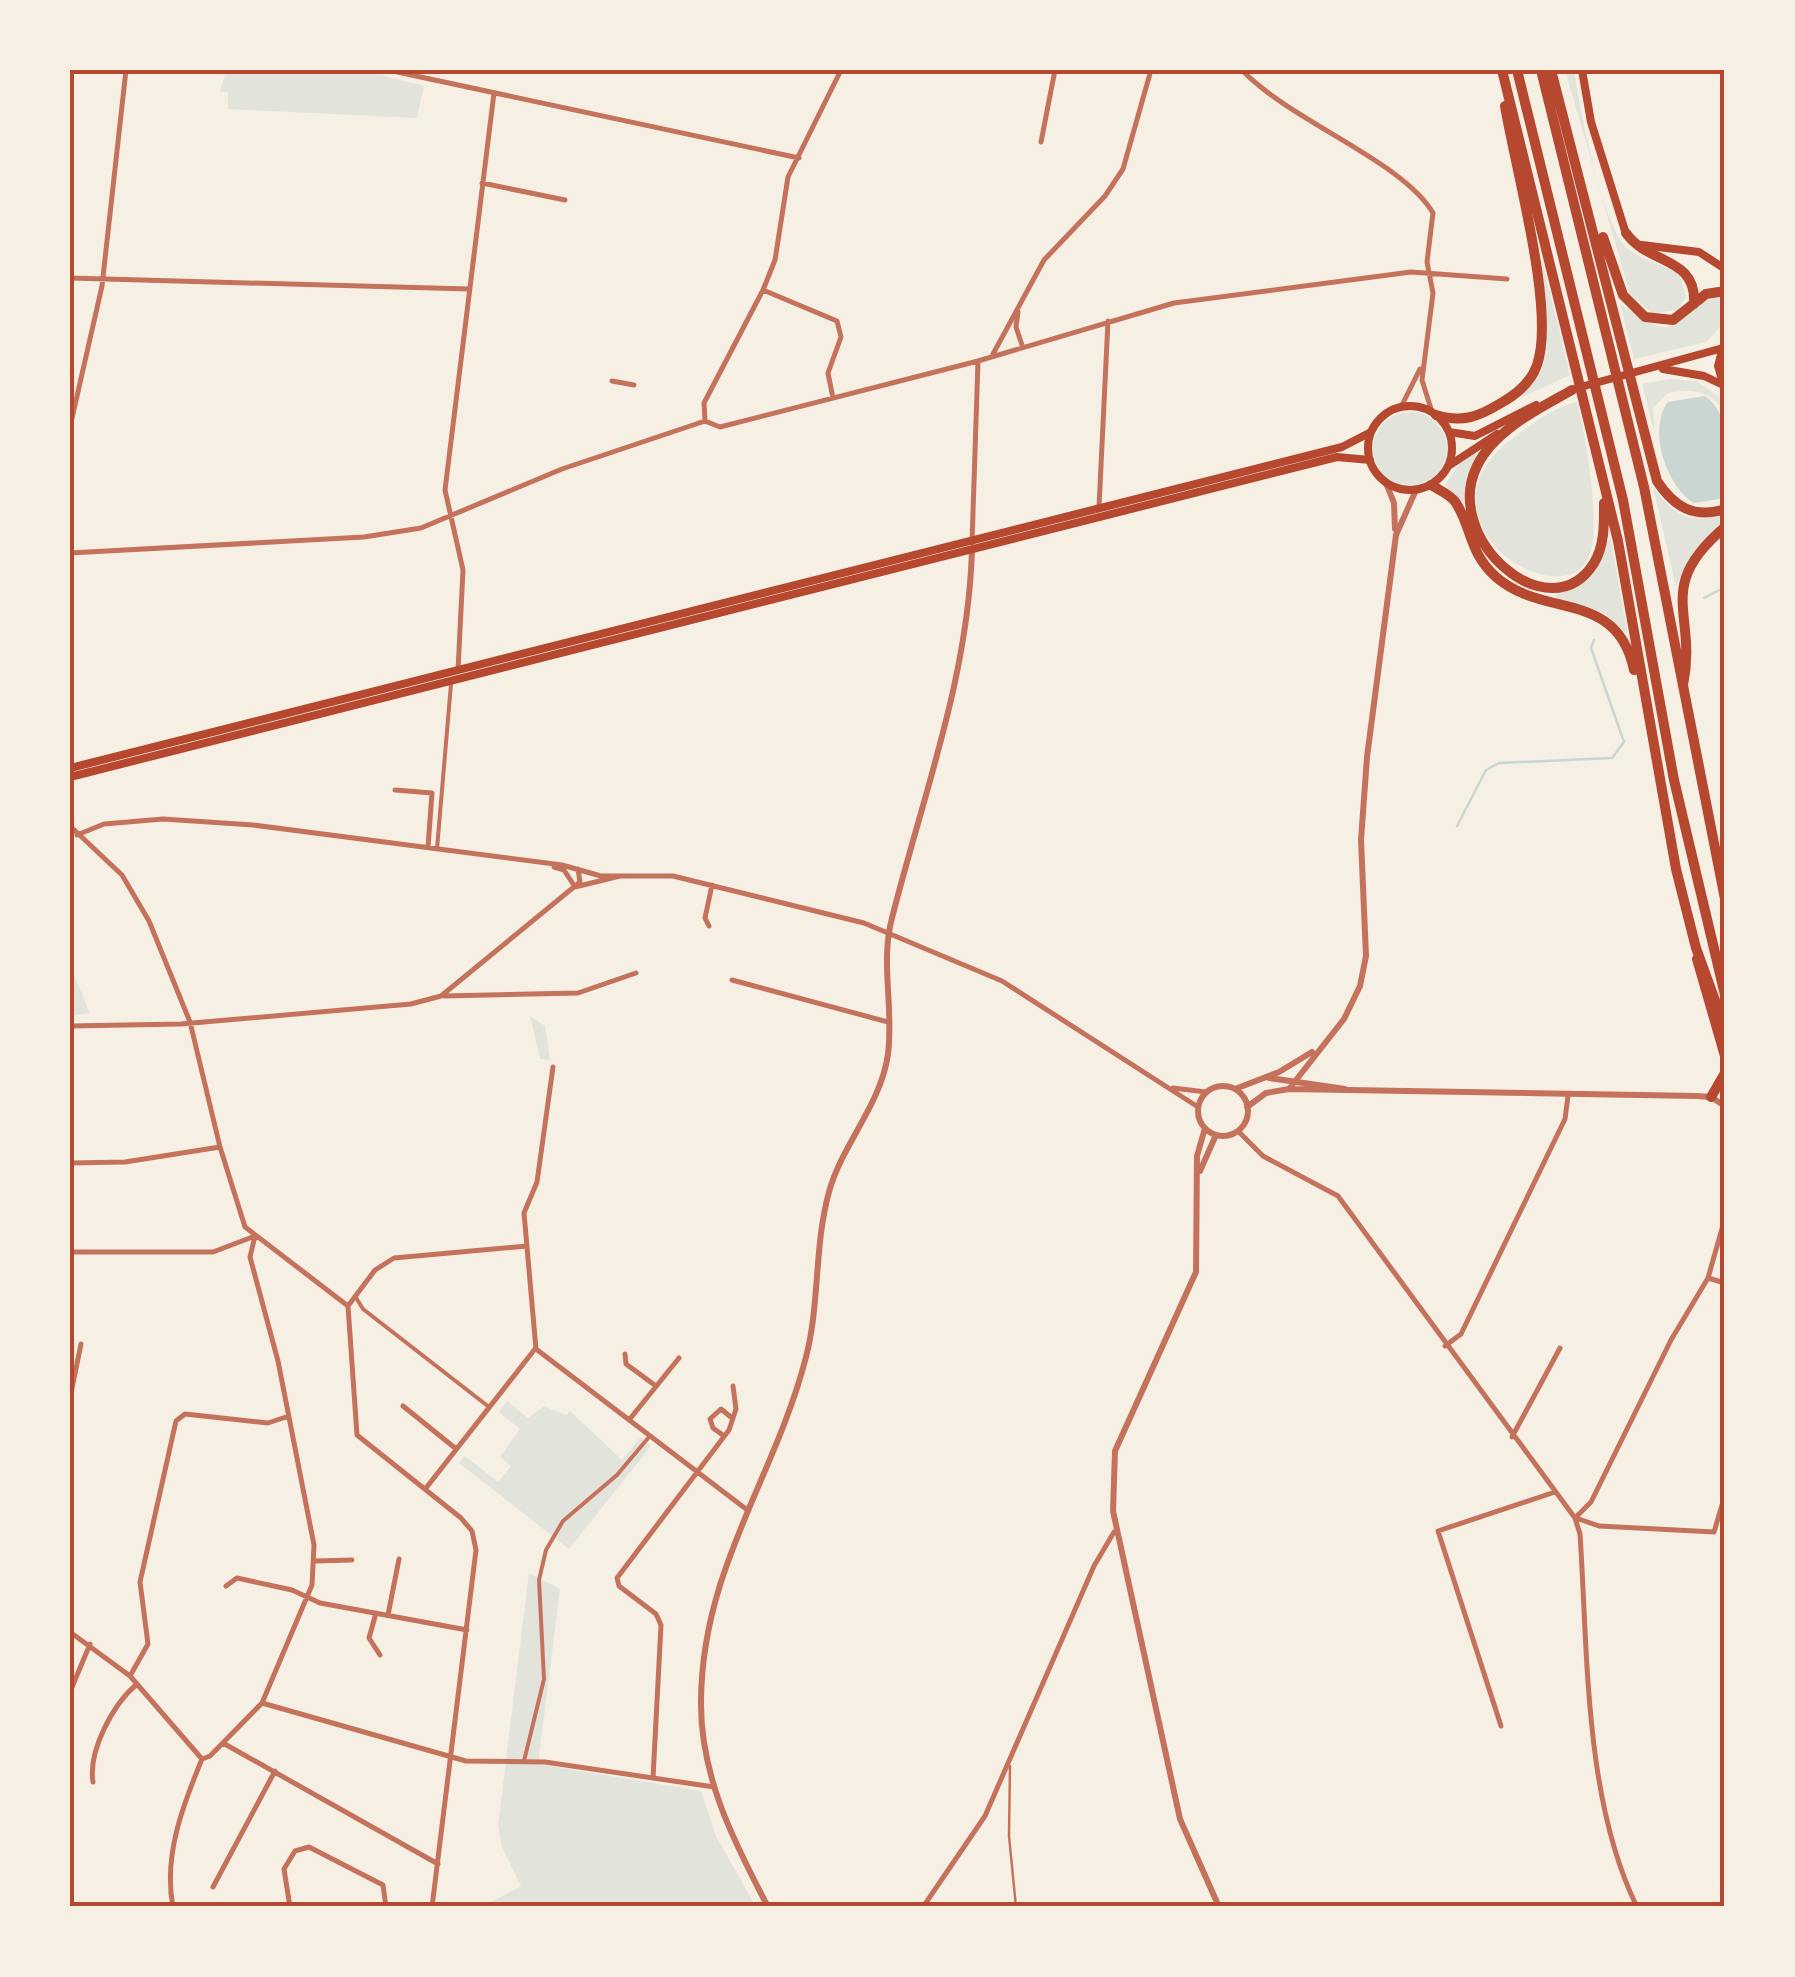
<svg xmlns="http://www.w3.org/2000/svg" width="1795" height="1977" viewBox="0 0 1795 1977" font-family="'Zilla Slab',serif">
  <style>
    .green { fill: #e2e4dc }
    .water { fill: #c9d6d2 }
    .lines { fill: none; stroke-linecap: round; stroke-linejoin: round }
    .stream { stroke: #c9d6d2; stroke-width: 2.5 }
    .service { stroke: #c5725c; stroke-width: 2.5 }
    .pedestrian { stroke: #c5725c; stroke-width: 4 }
    .minor { stroke: #c5725c; stroke-width: 5 }
    .tertiary { stroke: #c5725c; stroke-width: 6 }
    .secondary { stroke: #b5482f; stroke-width: 8 }
    .motorway { stroke: #b5482f; stroke-width: 10 }
    .neatline { fill: none; stroke: #b5482f; stroke-width: 4 }
  </style>
  <rect width="100%" height="100%" fill="#f6efe4"/>
  <path class="green" d="M226,70H361L424,86L417,118L228,109V92H220Z
    M1565,70H1574C1579,107 1602,223 1626,247C1642,263 1664,263 1680,276L1686,296L1678,310L1652,313L1630,294Z
    M1542,261L1570,375L1520,398L1540,373L1547,352Z
    M1725,296V322L1706,342L1634,359L1620,303C1688,358 1671,302 1725,296Z
    M1670,379L1696,381L1725,401V413C1712,391 1693,388 1668,393L1653,408L1655,435L1642,384Z
    M1577,402C1588,447 1596,503 1593,539C1586,637 1393,522 1517,435C1534,423 1556,406 1577,402Z
    M1373 449a37 37 0 1 1 74 0a37 37 0 1 1-74 0Z
    M1478,451L1466,478L1464,506L1445,485L1460,463Z
    M1653,486C1672,515 1691,525 1725,515V521L1694,551L1676,587Z
    M1610,536L1628,635L1604,613L1553,596L1595,572Z
    M70,965L90,1013L70,1016Z
    M530,1016L545,1026L550,1060L540,1059Z
    M507,1401L528,1418L544,1406L566,1415L570,1411L622,1460L641,1437L651,1446L569,1549L459,1463L465,1456L498,1482L511,1466L500,1457L520,1429L499,1412Z
    M529,1573L560,1589L538,1764L701,1791L716,1836L756,1907H492L493,1901L521,1886L502,1847L498,1825Z"/>
  <path class="water" d="M1705,396C1734,416 1725,462 1725,493L1719,499L1694,503C1667,487 1647,430 1668,402Z"/>
  <g class="lines">
    <path class="stream" d="M1704,598L1725,587
      M1457,826L1486,770L1499,763L1612,758L1624,742L1591,648L1594,640"/>
    <path class="service" d="M1010,1766L1009,1836L1016,1907"/>
    <path class="pedestrian" d="M437,849L451,684
      M355,1296L363,1309L489,1407
      M524,1761L544,1679L539,1580L546,1550L563,1521L617,1475L649,1437"/>
    <path class="minor" d="M388,70L799,158
      M1242,70C1290,121 1403,161 1433,213L1427,262L1433,293L1422,380L1432,412
      M1041,142L1055,70
      M482,183L565,200
      M70,278L469,289
      M763,290L837,321L841,337L828,373L833,398
      M1018,312L1016,327L1022,345
      M993,354L1044,260L1105,196L1123,169L1151,70
      M612,381L634,385
      M1401,407L1420,369
      M705,421L704,403L763,290L775,260L788,177L841,70
      M70,427L102,286L126,70
      M1099,507L1108,321
      M972,543L978,361
      M70,553L364,537L421,528L562,469L705,421L720,427L978,361L1174,303L1411,272L1507,279
      M458,670L463,570L445,490L494,93
      M395,790L432,793L428,847
      M70,826L122,875L149,921L190,1022L220,1147L245,1227L348,1306
      M77,835L104,824L163,819L253,825L562,865L601,876H673L864,923L1002,981L1198,1107
      M554,867L564,870L575,887L620,876
      M709,926L705,918L712,885
      M732,980L888,1022
      M444,996L578,993L636,973
      M70,1026L181,1024L411,1004L441,996L580,882L578,869
      M553,1067L537,1182L524,1213L536,1349L746,1509
      M1173,1088L1206,1092
      M1238,1131L1263,1156L1338,1196L1575,1518L1580,1534C1588,1653 1584,1799 1637,1907
      M70,1163L125,1162L220,1147
      M71,1252H213L255,1236
      M1708,1278L1725,1283
      M348,1306L357,1435L461,1518L472,1531L476,1550L432,1907
      M348,1306L375,1270L394,1258L527,1246
      M1445,1346L1461,1334L1565,1119L1568,1096
      M625,1354L626,1364L656,1386
      M70,1398L81,1344
      M403,1406L455,1448
      M629,1420L679,1358
      M724,1436L713,1428L710,1419L721,1409L732,1418
      M1512,1437L1560,1348
      M426,1488L535,1349
      M1575,1518L1591,1502L1671,1340L1708,1278L1725,1218
      M1576,1518L1599,1526L1714,1532L1725,1495
      M316,1561L352,1560
      M226,1586L237,1578L292,1590L320,1603L467,1630
      M376,1613L369,1638L380,1655
      M388,1615L399,1559
      M70,1632L130,1676L202,1759
      M130,1676L148,1644L140,1582L176,1421L185,1414L268,1423L289,1416
      M70,1692L90,1644
      M262,1703L466,1761L545,1762L714,1787
      M1501,1726L1438,1531L1555,1492
      M223,1743L438,1864
      M653,1778L661,1625L656,1614L619,1586L617,1578L729,1430L736,1409L733,1386
      M93,1782C88,1751 113,1704 137,1684
      M213,1887L275,1771
      M173,1907C163,1856 183,1805 202,1759L210,1756L262,1703L312,1585L314,1545L278,1361L250,1257L255,1236
      M290,1907L284,1869L295,1851L309,1847L383,1885L386,1907
      M923,1907L985,1816L1094,1566L1114,1532"/>
    <path class="tertiary" d="M1386,483L1394,503L1395,529
      M1269,1078L1345,1089
      M1198 1111a25 25 0 1 1 50 0a25 25 0 1 1-50 0Z
      M1235,1089L1279,1072L1312,1052
      M1289,1089L1344,1019L1360,986L1366,956L1361,840L1367,757L1396,535L1416,490
      M1247,1107L1266,1093L1289,1089L1697,1096L1711,1097L1725,1106
      M1205,1128L1197,1156L1196,1272L1115,1451L1113,1511L1180,1819L1219,1907
      M1200,1171L1216,1135
      M768,1907C734,1842 700,1776 701,1701C702,1568 775,1478 806,1357C820,1303 814,1246 829,1192C842,1144 881,1105 888,1054C894,1009 880,962 892,918C923,795 968,679 972,550"/>
    <path class="secondary" d="M1582,70L1591,122L1626,234
      M1642,245L1699,252L1725,269
      M1723,347L1718,366L1725,390
      M1663,369L1704,376L1721,384
      M1577,388L1723,348
      M1368 448a42 42 0 1 1 84 0a42 42 0 1 1-84 0Z
      M1449,432L1475,436L1536,405
      M1450,465L1497,434
      M70,768L1342,447L1371,432
      M70,777L1337,457L1370,460"/>
    <path class="motorway" d="M1502,70L1618,541L1676,869L1696,948L1725,1028
      M1517,70L1623,500L1674,780L1725,995
      M1541,70L1644,487L1725,899
      M1551,70L1657,481C1674,507 1694,519 1725,509
      M1626,233C1648,265 1697,256 1694,304
      M1603,237L1623,295L1645,317L1673,320L1706,294L1725,291
      M1572,390C1540,408 1494,430 1477,466C1441,539 1550,634 1594,563C1605,545 1604,522 1604,503
      M1436,415C1462,423 1478,417 1501,403C1517,394 1531,383 1537,365C1556,311 1515,167 1505,106
      M1431,485C1439,490 1451,495 1456,503C1472,528 1469,553 1496,577C1544,619 1617,589 1634,670
      M1683,685C1698,613 1653,588 1725,527
      M1697,959L1725,1056
      M1711,1097L1725,1073"/>
  </g>
  <rect width="1795" height="1977" fill="none" stroke="#f6efe4" stroke-width="145"/>
  <rect x="72" y="72" width="1650" height="1832" class="neatline"/>
</svg>
